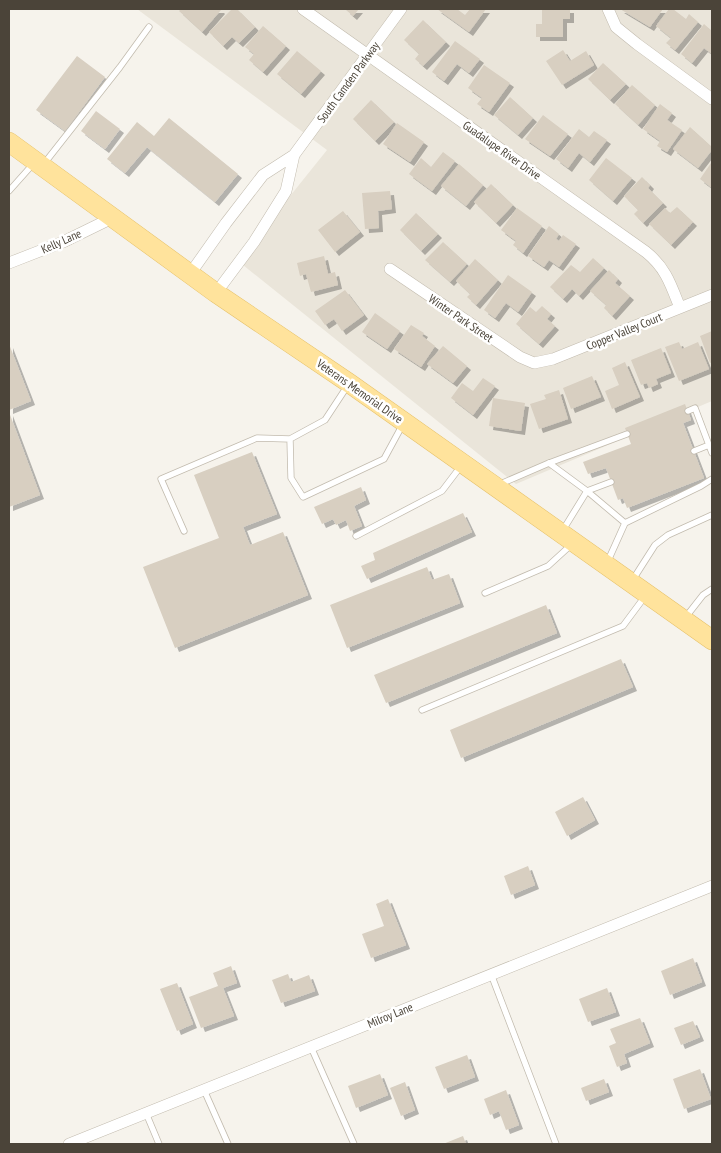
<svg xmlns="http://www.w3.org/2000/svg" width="721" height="1153" viewBox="0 0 721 1153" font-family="'PT Sans Narrow',sans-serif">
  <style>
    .residential { fill: #eae5da }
    .building { fill: #d8cfc1; filter: url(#shadow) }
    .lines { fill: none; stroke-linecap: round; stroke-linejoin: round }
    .lane-casing { stroke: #c2bbae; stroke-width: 7 }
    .street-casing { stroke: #c2bbae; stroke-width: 12 }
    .primary-casing { stroke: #e6c16a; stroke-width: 20 }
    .lane { stroke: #fff; stroke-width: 5.5 }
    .street { stroke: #fff; stroke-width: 11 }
    .primary { stroke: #ffe39c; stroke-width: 19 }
    .labels { text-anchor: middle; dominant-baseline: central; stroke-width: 5; stroke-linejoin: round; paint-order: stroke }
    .street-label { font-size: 12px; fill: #4b4439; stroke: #fff }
  </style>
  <defs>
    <filter id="shadow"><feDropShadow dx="4" dy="4" stdDeviation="0" flood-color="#0004"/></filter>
  </defs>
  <rect width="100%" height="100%" fill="#f6f3ec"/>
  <path class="residential" d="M137,9H712V401L516,484L238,261L327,150Z"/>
  <path class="building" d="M181,9H220L221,10L202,32L179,11Z
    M232,9H237L255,27L239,43L232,37L223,46L209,32Z
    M347,9H359L353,16L346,10Z
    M437,9H457L465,15L470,9H486L469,32Z
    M542,9H570V19H563V37H536V24H542Z
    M620,9H663L650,27Z
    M669,9H673L686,19L689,14L698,22L675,50L666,43L671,38L656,26Z
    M423,20L446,42L423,66L415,59L419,54L404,40Z
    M704,24L712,31V54L704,48L692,63L681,54Z
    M263,26L286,46L263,72L249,60L254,54L245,47Z
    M455,41L480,59L469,73L457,64L444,81L432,72Z
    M563,50L570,61L586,51L594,65L562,85L546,61Z
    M297,51L321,71L301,94L277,74Z
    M77,56L105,77L65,131L36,110Z
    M603,63L626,84L610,100L588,79Z
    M484,65L510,83L489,112L477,104L482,98L468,88Z
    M632,85L655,105L638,125L615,104Z
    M510,97L533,118L518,135L494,115Z
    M371,100L394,122L375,141L353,119Z
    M660,104L672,113L667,120L682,130L667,152L657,146L660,141L643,129Z
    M96,111L120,129L105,149L81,131Z
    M543,115L568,134L550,156L525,139Z
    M169,118L238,174L215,202L147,147L125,173L107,159L137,122L154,136Z
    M397,123L424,142L410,162L383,144Z
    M690,127L712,147V150L698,168L673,149Z
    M579,129L589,137L594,131L607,140L590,162L579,153L568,168L556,159Z
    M443,152L455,161L432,191L409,174L421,158L431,167Z
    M606,158L632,178L613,201L589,180Z
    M711,163L712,164V188L700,179Z
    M459,164L483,185L466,206L441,186Z
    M642,177L650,185L648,188L663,203L643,223L634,214L638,210L624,196Z
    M491,184L513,205L496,223L474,202Z
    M390,191L392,209L378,211L379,228L365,229L362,193Z
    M677,207L693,222L671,245L649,224L665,208L670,213Z
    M517,208L542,226L523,253L513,245L516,241L501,230Z
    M343,211L360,232L335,252L318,230Z
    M416,213L438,234L421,251L400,230Z
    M549,226L559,234L556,239L559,241L563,235L576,244L559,267L549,260L544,267L528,256Z
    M443,242L467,264L450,282L425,260Z
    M324,256L328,274L335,272L338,285L311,292L306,274L300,276L297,263Z
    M593,258L604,268L579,296L572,289L563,299L550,287L571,265L580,272Z
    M475,259L498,280L476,305L467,297L470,294L456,281Z
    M609,270L618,279L615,283L630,296L612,316L604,308L606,305L590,291Z
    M508,275L532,292L518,312L506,303L495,318L484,310Z
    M345,290L364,315L342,331L334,319L325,325L315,311Z
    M542,306L551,314L547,319L555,326L539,344L516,324L530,307L536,312Z
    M375,313L400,331L387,349L362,332Z
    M411,325L424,333L422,336L435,346L421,367L394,349Z
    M712,331V362L710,363L700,336Z
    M679,342L682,349L698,342L709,369L679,381L665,347Z
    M9,344L31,401L9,410Z
    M443,346L467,366L453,383L427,364Z
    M661,348L671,373L656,379L658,384L649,388L647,383L641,385L631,360Z
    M625,362L640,397L612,409L605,391L619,385L612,368Z
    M592,376L601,397L571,409L563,388Z
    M483,378L495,386L473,415L451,398L462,383L473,391Z
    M559,390L568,419L539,429L530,404L546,399L544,395Z
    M493,398L525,403L521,431L489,426Z
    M685,404L691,420L683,423L704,478L627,508L623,498L618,500L606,468L588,474L583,462L631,444L625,428Z
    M9,412L40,495L9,507Z
    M252,452L277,514L243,527L250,545L283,532L308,595L175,648L143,567L219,538L194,475Z
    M361,487L366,500L354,506L362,526L350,531L346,520L336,525L333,519L322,524L314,507Z
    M463,513L472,532L367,579L361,566L375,560L373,553Z
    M427,567L432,580L449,574L460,603L347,648L330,605Z
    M546,605L557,633L386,703L374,675Z
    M621,659L633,687L461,758L450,730Z
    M583,797L595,820L567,836L555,812Z
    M528,866L535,885L511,895L504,876Z
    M388,899L406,945L371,958L362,934L384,926L376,904Z
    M693,958L702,982L670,995L661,971Z
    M231,966L237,983L223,988L234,1016L201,1028L189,997L218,986L213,973Z
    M288,974L291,982L309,975L315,991L281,1003L272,980Z
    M177,983L193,1024L177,1031L160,989Z
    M607,988L616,1012L588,1022L579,999Z
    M640,1018L650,1043L624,1054L627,1063L617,1067L609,1046L616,1043L610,1029Z
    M693,1021L700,1037L681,1045L674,1028Z
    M467,1055L475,1077L444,1089L435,1067Z
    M700,1069L711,1099L684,1109L673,1079Z
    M380,1074L388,1095L356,1108L348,1086Z
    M604,1079L609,1092L586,1101L581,1088Z
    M405,1082L415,1110L401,1116L390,1088Z
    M506,1090L519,1125L506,1130L499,1111L490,1115L484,1099Z
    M463,1136L466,1144H443Z"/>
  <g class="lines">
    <defs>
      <path id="lane" d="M43,165L120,67L149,27
        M9,191L34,163
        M688,411L695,408L712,453
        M290,439L291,478L303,497L384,459L403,424
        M694,451L709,445
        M549,463L587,491L611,482
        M498,485L549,463L627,434
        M563,530L587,491L625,523
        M184,531L161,479L257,438L290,439L325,420L348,385
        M356,536L442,491L461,466
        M607,563L625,523L701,486L712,479
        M632,581L655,545L668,535L712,515
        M485,593L548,566L571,545
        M685,618L703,595L712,589
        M422,710L623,626L646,595
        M491,974L556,1144
        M311,1047L354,1144
        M204,1090L228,1144
        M146,1113L159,1144"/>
      <path id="street" d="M303,9L646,252C666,268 671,285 680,308
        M608,9L616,27L637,44L712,99
        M9,263L63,242L112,218
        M390,269L520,357L534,363L553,359L712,295
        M190,274L226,223L263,175L294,155L401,9
        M216,293L254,242L286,191L294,155
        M69,1144L712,886"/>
      <path id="primary" d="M9,142L216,293L349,383L712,640"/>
    </defs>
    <use href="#lane" class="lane-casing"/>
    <use href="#street" class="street-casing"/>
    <use href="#primary" class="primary-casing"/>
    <use href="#lane" class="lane"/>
    <use href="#street" class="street"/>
    <use href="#primary" class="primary"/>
  </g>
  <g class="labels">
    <g class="street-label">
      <text transform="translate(348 82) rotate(-54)">South Camden Parkway</text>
      <text transform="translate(502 150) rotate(35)">Guadalupe River Drive</text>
      <text transform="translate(61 241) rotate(-24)">Kelly Lane</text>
      <text transform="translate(461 318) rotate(34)">Winter Park Street</text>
      <text transform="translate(624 331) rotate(-22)">Copper Valley Court</text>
      <text transform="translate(360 391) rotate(35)">Veterans Memorial Drive</text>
      <text transform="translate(390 1015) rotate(-22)">Milroy Lane</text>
    </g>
  </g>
  <rect width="721" height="1153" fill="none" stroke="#4b4439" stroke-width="20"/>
</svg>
